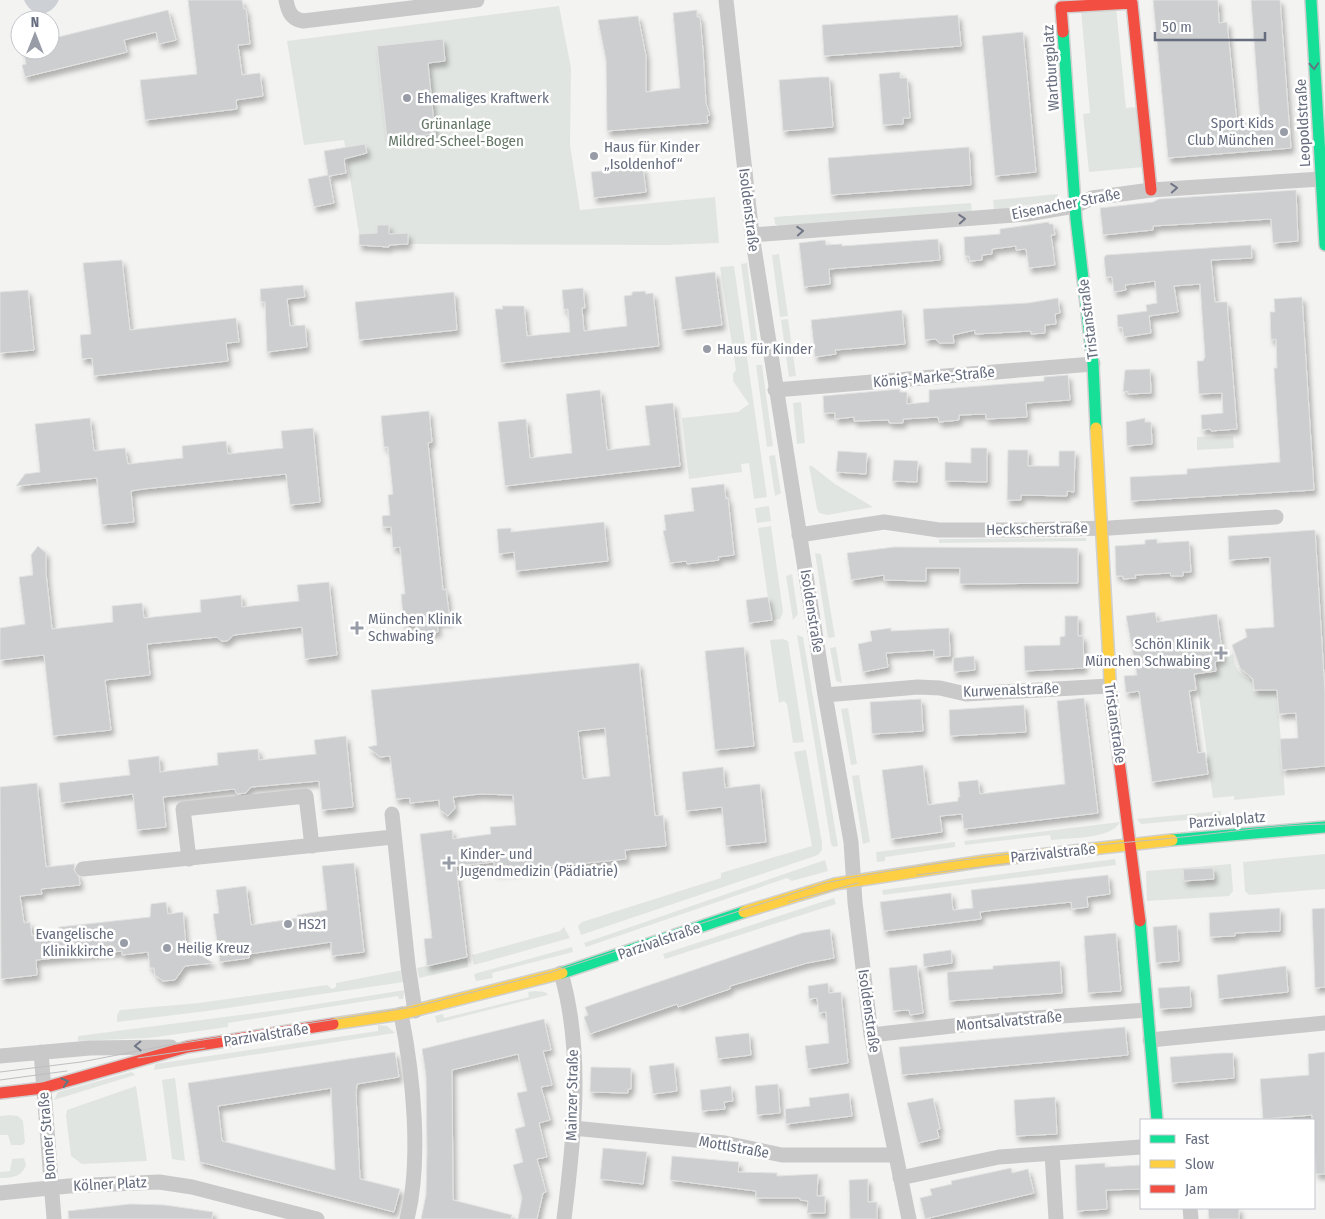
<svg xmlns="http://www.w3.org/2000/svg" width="1325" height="1219" viewBox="0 0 1325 1219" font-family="'Fira Sans Condensed',sans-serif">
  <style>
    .green { fill: #e1e5e1 }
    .water { fill: #cdd1d5 }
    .building { fill: #cdcecf; stroke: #e2e2e2; fill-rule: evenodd; filter: url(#shadow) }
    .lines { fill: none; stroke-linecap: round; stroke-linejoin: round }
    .fast-casing { stroke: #d0d0d1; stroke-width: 14 }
    .slow-casing { stroke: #d0d0d1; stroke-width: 14 }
    .jam-casing { stroke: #d0d0d1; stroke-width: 14 }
    .street { stroke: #c9c9ca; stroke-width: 15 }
    .fast { stroke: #16e098; stroke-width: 11 }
    .slow { stroke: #ffcf43; stroke-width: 11 }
    .jam { stroke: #f24e42; stroke-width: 11 }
    .tram { stroke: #bfbfc1; stroke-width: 1 }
    .oneway { stroke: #5e7881 }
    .oneway2 { stroke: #707686 }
    .poi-dot { fill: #979ca7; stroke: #fff; stroke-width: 2 }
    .labels { text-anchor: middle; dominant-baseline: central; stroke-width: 5; stroke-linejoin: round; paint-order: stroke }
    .street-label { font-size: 15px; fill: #666d7e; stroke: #fff }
    .poi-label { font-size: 15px; fill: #666d7e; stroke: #fff; text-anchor: start }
    .park-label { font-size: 15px; fill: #647666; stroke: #fff }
  </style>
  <defs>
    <filter id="shadow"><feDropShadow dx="3" dy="5" stdDeviation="2.5" flood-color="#0004"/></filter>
  </defs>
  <rect width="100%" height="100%" fill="#f3f3f2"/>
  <path class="green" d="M559,6L571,68L570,145L580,210L715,197L719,243L667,245L408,244V234H389L388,225H377V233L359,234L344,140L304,145L287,41Z
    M1116,7L1126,108L1137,107L1143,167L1089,172L1083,114L1090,113L1081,10Z
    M1058,194L1056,201L994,210L993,200Z
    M971,203L972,212L779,226L775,224L774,217Z
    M779,254L788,316L780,317L772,255Z
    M747,263L759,353L753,354L741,264Z
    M734,266L767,497L754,499L749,463L741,464L742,472L689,479L682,418L738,412L749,404L733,381V374L736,370L720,267Z
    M788,319L796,376L789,377L781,320Z
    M756,365H762L773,446L767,447Z
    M801,402L805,443L797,444L793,403Z
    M1233,436L1234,448L1197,450V437Z
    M775,455L781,493L775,496L769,456Z
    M809,466H812L835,484L873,507L827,515L819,513L817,509Z
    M769,506L771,521L757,523L755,508Z
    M771,526L783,612L780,619L772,620L773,614L770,612L758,528Z
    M1086,538V541L939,543V539Z
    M815,553L821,554L835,637L828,638Z
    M792,574L798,614L793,620L786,576Z
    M797,635L803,637L838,846L833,847L831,844Z
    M783,639L788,641L804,742L793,743L787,704L784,701L779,703L770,640Z
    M836,647L842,683L836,681L830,648Z
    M1233,654C1235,669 1239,675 1253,681V691L1277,690L1285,795L1234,800V796L1213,798L1196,675L1217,672L1216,662Z
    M848,708L857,764L851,765L841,709Z
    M806,750L822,843V850L818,855L581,935L578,926L582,922L721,878V873L812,846L794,752Z
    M859,775L870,842L863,844L852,776Z
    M1221,811V817L1141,824L1137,819Z
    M1120,822C1112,839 1069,838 1051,840L1050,835L965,845L964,841Z
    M955,842V847L885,857V861L877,862L876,852Z
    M1325,854V889L1249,895L1245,891L1243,862Z
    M1115,859L1116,865L883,895L882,890Z
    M825,860L828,871L792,881L787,878L586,947L584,943Z
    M1231,864L1233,891L1229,896L1147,901L1146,871Z
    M834,898L836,904L665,959L663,954Z
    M564,927L570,938L474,965L472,955L560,931Z
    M572,947L573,952L492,973L493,978L476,981L474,974Z
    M467,957L468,967L419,978L417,968Z
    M403,970L404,982L207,1011L117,1022V1015L120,1010L199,1003L327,985L332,989L336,987V983Z
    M405,990L403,999H399L398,996L228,1023V1027L149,1038L78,1041V1036L286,1009Z
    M535,991L545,992L548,995L437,1023L435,1016L443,1014L444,1018L529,997L528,992Z
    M378,1025L387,1026L395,1033L154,1070L155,1064L378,1031Z
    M132,1072L135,1075L54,1100L58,1092Z
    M175,1078L185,1161L172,1159L162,1080Z
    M136,1086L147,1161L82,1164L71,1156L66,1116L67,1110Z
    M9,1115L18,1116L23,1121L25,1142L22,1145H11L8,1135H0V1116Z
    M24,1158L26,1165C22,1177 12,1178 0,1178V1172L10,1171L12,1159Z"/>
  <path class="water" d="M24,0H59C50,18 32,18 24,0Z"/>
  <path class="building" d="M188,0H242L244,9H246L250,44L238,45L242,75L260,73L263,96L236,100L237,109L145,120L140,80L197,74Z
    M1153,0H1218L1219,23L1227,22L1237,123L1260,121L1251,0H1280L1291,148L1168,158Z
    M168,10L176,40L159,44L156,32L124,40L127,52L25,77L22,65L26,64L23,50H50V39Z
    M697,10V17H700L703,50L706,103L710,115L707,116L708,123L607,131L606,60L598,20L638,16L646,56V92L680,88L673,13Z
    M958,15L961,46L824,56L822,25Z
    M1023,32L1036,172L995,176L982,36Z
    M443,39L445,61L428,63L435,134L387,139L377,46Z
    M900,72V78H907L910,118H903V124L883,125L879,74Z
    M819,77H829L833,127L783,131L779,80Z
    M365,144L367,153L344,159L346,173L329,176L334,203L314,207L308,179L328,175L324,151Z
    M969,147L971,185L831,195L828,158Z
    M643,167L646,192L594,198L591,172Z
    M1296,190L1298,241L1273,243L1271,219L1153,226V230L1103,235L1100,208L1153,202L1159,199Z
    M1049,222V224H1053L1055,235H1051L1055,265L1029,268L1026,249L1016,250V246L992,249V254L982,255V260L970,261L969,256H965L964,237L1000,234V229Z
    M377,225H389V234L408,233V244L389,245V247L359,245V234L377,233Z
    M938,239L940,260L829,269L830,284L804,287L799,243L825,240L826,245L842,244V246Z
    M1251,245L1252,258L1211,260L1215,302H1227L1237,429L1211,431L1210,429L1202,430L1201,415L1223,413L1222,393L1199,394L1197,361H1203L1205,357L1200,284L1174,286L1178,312L1149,316L1151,333L1124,337L1122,327H1118L1117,315L1147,311L1146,305L1157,303L1155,281L1125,285L1126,290L1114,292L1112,277H1106L1104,258L1106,255Z
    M122,260L130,330L236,318L239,342L226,343L228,361L94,376L92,358L82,359L80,335L91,334L83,263Z
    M715,272L722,325L682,330L675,277Z
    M303,285L305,297L287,299L290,326L305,325L307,347L267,352L265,302H261L260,289Z
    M583,288L585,308H582L584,331L627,326L624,296L632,295V292L645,291L646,294L653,293L659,346L501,363L495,309H503L502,306H524L527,336L570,332L568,309L564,310L562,290Z
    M28,290L34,350L0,353V292Z
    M454,292L457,330L359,340L355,302Z
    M1302,297L1314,490L1131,501L1130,477L1187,474V469L1280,462L1274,368H1277L1276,339L1271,340L1270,312H1275L1274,299Z
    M1058,298L1060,313L1055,314L1056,324L1045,325V333L1031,334V331L975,334V330L953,335L954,343H939L936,339L925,340L923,309L1028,303Z
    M902,310L905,344L835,350L836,354L815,357L811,320Z
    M1150,369L1151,393L1128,394V391L1123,392L1125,370Z
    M1068,375L1070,400L1026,403L1027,417L986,419V414L959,415V420L939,422L938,417L903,419V423H889V420L854,421V417L835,419V413H824L823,396L900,389V392H907V404L929,402V390L1044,381V377Z
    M600,390L607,450L650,445L645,406L673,403L680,466L505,486L498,422L526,419L530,458L572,453L566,394Z
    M429,411L432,442L428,443L443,590L446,589L450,621L437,622L438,632L417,634L416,624L404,626L401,594H405L400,547L393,548L391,527H383L382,516L390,515L388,495L393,494L388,447H384L381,416Z
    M90,418L94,451L125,448L128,464L183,458L182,446L226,441L228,454L283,448L281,431L313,428L320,502L290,505L286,474L143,489L131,491L134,522L102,525L97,478L16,486L25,474L40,472L35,424Z
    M1145,418V422H1151L1152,444L1127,446L1126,422Z
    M971,448H987V482L945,481V462L971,463Z
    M1008,450H1028V466H1059V451H1075L1074,492L1067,491V496L1021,495V500H1007Z
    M838,451L867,453L866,474L836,472Z
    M894,460L918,461L917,482L892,481Z
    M724,484L726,499L728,498L734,555L718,557L719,560L687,564L686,561L670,563L663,531L666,530L664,515L694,511L691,488Z
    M604,522L608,561L516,571L514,552L499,554L497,529L511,528V532Z
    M1315,530L1325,693V766L1282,770L1280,739L1298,738L1296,713L1279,714L1277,690H1254L1253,679L1240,668L1232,645L1247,637L1245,629L1274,627L1270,557L1229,560L1228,536Z
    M1157,539V543L1189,541L1191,572H1183V576H1171L1170,573L1135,575L1136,578L1123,579V576H1116L1115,546L1145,544V540Z
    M38,546L46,553V573L52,629L113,622L112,606L142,603L144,618L201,612L200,600L241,595L242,607L299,601L297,585L329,582L337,655L305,659L302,627L234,635L227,641H221L217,637L147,644L150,675L105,680L111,730L53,736L44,655L0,660V628L25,624L19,577L33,575L31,555Z
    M894,547L1078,548V583L960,584V568H926V581L884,580V575L851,580L847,553Z
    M768,597L772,620L749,623L746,600Z
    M1155,612L1157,622L1217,614L1223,658L1215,662L1216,671L1194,674L1196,690L1189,691L1198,753L1205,752L1208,774L1152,782L1139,691L1126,693L1124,676L1137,675L1126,616Z
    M1065,616H1078V636H1083L1084,668L1025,671L1024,646L1060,645V637L1065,636Z
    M891,628V631L949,628L950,656L934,657V650L886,653L888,667L863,672L858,644L872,641L870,631Z
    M744,647L754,746L715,750L705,651Z
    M974,656L975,670L954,672L953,658Z
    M639,663L655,816L663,815L666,846L625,850L626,859L495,872L494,862L456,866L467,957L427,966L424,939L432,938L420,834L452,830L453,839L491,834L490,827L516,825L513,795L480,794L453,797L455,808L448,816L440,810L439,800L410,803V798L396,799L390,756L380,757L368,747L377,745L371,690ZM605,728L610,776L583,779L578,731Z
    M1084,698L1098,813L964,829L962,814L940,816L942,832L891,839L882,770L923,765L928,805L958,801V797H960L958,782L978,780L980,794L1065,784L1057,701Z
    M921,699L923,731L872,734L870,702Z
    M1024,705L1026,732L950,736L949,710Z
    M346,736L353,807L322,810L319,781L251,787L246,793L237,794L234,789L163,797L166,827L137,830L133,794L61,803L59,783L130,775L128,760L159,756L160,772L218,765L217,753L258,749L259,760L316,754L314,740Z
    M723,767L725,788L760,784L766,842L726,846L722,807L686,811L682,772Z
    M37,783L46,867L75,864L74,870L79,877L80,885L41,889L42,894L20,896L24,923L30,922L32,936L59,933V927L150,917L151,904L166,902L168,914L183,912L186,946L213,963L185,966L175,980L163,981L155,975L154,968H150L148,952L122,955V951L36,960L37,975L1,979L0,787Z
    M354,863L364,952L332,956L331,942L249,954V958L220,962L213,914L219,913L216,890L246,886L251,925L298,918L297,915L327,910L322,866Z
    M1213,868L1214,879L1184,881L1183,869Z
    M1108,875L1110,894L1087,897L1088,907L1072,909L1071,902L995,910L980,912L981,919L884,931L880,902L951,893L953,910L973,908L971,890Z
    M1280,908V931L1235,933V936L1210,937L1209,913Z
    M1325,908V987L1315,988L1312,909Z
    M1177,925L1179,961L1156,963L1153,927Z
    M830,929L834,958L807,963L730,986V989L706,997L678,1007L677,1004L590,1034L584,1017L588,1015L585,1007L802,933Z
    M1116,933L1121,991L1088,993L1084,936Z
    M951,950L952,963L924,967L923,954Z
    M1060,961L1062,993L949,1001L947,972L993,969V966Z
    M917,965L923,1013L910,1015L909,1010L893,1011L889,968Z
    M1286,966L1288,992L1219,999L1217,975Z
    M828,983L829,993L841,992L848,1063L808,1069L805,1046L829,1043L826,1012L819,1013L817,998L809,999L808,986Z
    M1190,986L1191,1007L1160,1009L1158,988Z
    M544,1019L551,1050L543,1051L552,1085L541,1087L550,1120L539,1123L547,1157L537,1159L546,1192L543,1193L537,1219H518L522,1198L513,1165L523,1162L515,1129L525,1126L517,1093L527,1091L518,1054L452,1070L453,1200L512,1215L511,1219H421L426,1195L427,1152L426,1076L422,1049Z
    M1125,1027L1128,1055L902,1075L899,1047Z
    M749,1033L751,1055L718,1059L715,1037Z
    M395,1052L399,1077L357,1084L356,1094L360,1179L400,1189L394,1212L200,1162L188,1083ZM331,1088L335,1170L222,1141L218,1106Z
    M1325,1052V1174H1316L1312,1115L1263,1119L1260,1079L1309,1075L1308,1054Z
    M1222,1053H1233L1234,1078L1172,1083L1170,1057Z
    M674,1063L677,1091L653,1094L649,1066Z
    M591,1067L631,1068V1089H628V1093L590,1092Z
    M778,1084L780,1113L757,1115L755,1086Z
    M731,1086L733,1101L724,1102L725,1109L702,1111L700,1090Z
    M849,1093L852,1116L786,1124L785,1109L810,1106L809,1098Z
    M1055,1097L1057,1134L1016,1136L1014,1100Z
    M933,1098L940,1129L937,1130L939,1138L918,1143L907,1103Z
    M603,1148L647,1152L643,1184L600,1179Z
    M672,1156L739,1162L738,1172L777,1173V1176L818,1174L817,1196H825V1213H807L808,1201L800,1200V1198H756V1191L670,1180Z
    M1105,1163V1167L1141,1165V1189L1106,1190L1107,1209L1077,1211L1075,1165Z
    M1011,1168L1012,1173L1028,1169L1034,1193L925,1219L920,1198L932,1195L930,1189L952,1184L951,1181Z
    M868,1179V1202H877V1219H850L849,1180Z
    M130,1204L165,1205L213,1212L212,1219H69L68,1211Z
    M1208,1208H1239V1219H1209Z"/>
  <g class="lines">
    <defs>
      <path id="fast" d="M1311,0L1325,245
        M1063,32L1076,219L1093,364L1096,428
        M1172,840L1325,827
        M1140,921L1157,1120
        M562,973L744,912"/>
      <path id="slow" d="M1096,428L1111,699
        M744,912L835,884L984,861L1172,840
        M333,1024L401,1014L562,973"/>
      <path id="jam" d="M1063,32L1061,7L1132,3L1151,190
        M1111,699L1140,921
        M0,1093L43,1088L187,1047L333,1024"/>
    </defs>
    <use href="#fast" class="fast-casing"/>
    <use href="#slow" class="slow-casing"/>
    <use href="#jam" class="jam-casing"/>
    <path class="street" d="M286,0C288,11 291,19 303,21L477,0
      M726,0L752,235L825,695L851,842L855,902L871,1034L909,1219
      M752,235L1027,214L1075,206L1092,198L1151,190L1321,179
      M775,390L1093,364
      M799,535L884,522L939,530H1018L1110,528L1276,517
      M825,695L918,687L940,688L966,694L1109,686
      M392,814L408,965L415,1011
      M189,859L183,809L306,796L312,846
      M83,869L393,837
      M561,973C584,1052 574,1139 564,1219
      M401,1014C413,1074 422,1160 407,1219
      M871,1035L1006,1020L1147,1010
      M1150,1040L1325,1023
      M41,1052L54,1219
      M0,1056L90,1048L171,1047
      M573,1128L725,1143L782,1155H895
      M1052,1153L1056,1219
      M900,1178L999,1157L1141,1147
      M0,1193L69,1186L159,1182L192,1187L317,1219
      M1190,1208L1191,1219"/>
    <use href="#fast" class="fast"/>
    <use href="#slow" class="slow"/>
    <use href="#jam" class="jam"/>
    <path class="tram" d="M917,875L1049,858
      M788,902L858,883
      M138,1058L205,1048
      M0,1072L81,1062L164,1046L414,1007L552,972L825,883C936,860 1050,849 1163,839C1217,834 1271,825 1325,824
      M0,1080L67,1071"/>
  </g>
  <defs><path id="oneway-chevron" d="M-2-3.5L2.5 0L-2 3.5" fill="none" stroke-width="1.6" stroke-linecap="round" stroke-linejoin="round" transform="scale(1.25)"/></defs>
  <g class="oneway">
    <use href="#oneway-chevron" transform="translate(1314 66) rotate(87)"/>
    <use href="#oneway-chevron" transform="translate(65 1082) rotate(-16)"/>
  </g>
  <g class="oneway2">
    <use href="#oneway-chevron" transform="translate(1174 188) rotate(-4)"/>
    <use href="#oneway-chevron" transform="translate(962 219) rotate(-4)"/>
    <use href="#oneway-chevron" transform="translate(800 231) rotate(-4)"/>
    <use href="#oneway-chevron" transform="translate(138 1046) rotate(179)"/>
  </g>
  <g class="poi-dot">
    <circle cx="407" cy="98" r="5"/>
    <circle cx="1284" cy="132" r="5"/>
    <circle cx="594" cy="156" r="5"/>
    <circle cx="707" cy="349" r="5"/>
    <path d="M354.5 620.5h5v5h5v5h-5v5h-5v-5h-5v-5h5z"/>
    <path d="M1218.5 645.5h5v5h5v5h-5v5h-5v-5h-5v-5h5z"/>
    <path d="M446.5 855.5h5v5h5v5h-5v5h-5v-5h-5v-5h5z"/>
    <circle cx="288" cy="924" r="5"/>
    <circle cx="124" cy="943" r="5"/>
    <circle cx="167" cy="948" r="5"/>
  </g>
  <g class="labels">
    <g class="street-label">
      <text transform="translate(1051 68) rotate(-94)">Wartburgplatz</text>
      <text transform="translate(1303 123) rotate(-93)">Leopoldstraße</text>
      <text transform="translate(1066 204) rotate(-11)">Eisenacher Straße</text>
      <text transform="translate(749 210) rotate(83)">Isoldenstraße</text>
      <text transform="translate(1088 319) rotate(-97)">Tristanstraße</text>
      <text transform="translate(934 377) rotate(-5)">König-Marke-Straße</text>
      <text transform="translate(1037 529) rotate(-1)">Heckscherstraße</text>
      <text transform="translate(812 611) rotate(81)">Isoldenstraße</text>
      <text transform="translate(1011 690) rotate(-2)">Kurwenalstraße</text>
      <text transform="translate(1115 723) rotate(82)">Tristanstraße</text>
      <text transform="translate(1227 820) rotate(-5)">Parzivalplatz</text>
      <text transform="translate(1053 853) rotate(-6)">Parzivalstraße</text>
      <text transform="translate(659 941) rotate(-19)">Parzivalstraße</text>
      <text transform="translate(869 1011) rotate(82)">Isoldenstraße</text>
      <text transform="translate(1009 1021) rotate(-5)">Montsalvatstraße</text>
      <text transform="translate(266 1035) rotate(-9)">Parzivalstraße</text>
      <text transform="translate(572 1095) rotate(-89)">Mainzer Straße</text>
      <text transform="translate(47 1136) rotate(-95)">Bonner Straße</text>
      <text transform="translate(734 1147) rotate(10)">Mottlstraße</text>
      <text transform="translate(110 1184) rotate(-3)">Kölner Platz</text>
    </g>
    <g class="poi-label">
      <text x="417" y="98">Ehemaliges Kraftwerk</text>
      <text x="1274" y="123" text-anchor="end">Sport Kids<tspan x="1274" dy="17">Club München</tspan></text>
      <text x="604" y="147">Haus für Kinder<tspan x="604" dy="17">„Isoldenhof“</tspan></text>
      <text x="717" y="349">Haus für Kinder</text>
      <text x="368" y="619">München Klinik<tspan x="368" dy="17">Schwabing</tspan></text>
      <text x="1210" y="644" text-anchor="end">Schön Klinik<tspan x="1210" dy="17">München Schwabing</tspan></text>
      <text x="460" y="854">Kinder- und<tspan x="460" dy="17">Jugendmedizin (Pädiatrie)</tspan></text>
      <text x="298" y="924">HS21</text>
      <text x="114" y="934" text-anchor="end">Evangelische<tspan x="114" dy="17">Klinikkirche</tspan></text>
      <text x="177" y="948">Heilig Kreuz</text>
    </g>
    <g class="park-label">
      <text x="456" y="124">Grünanlage<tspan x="456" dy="17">Mildred-Scheel-Bogen</tspan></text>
    </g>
  </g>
  <rect x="1140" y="1119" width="175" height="90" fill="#ffffff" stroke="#c2c5cb"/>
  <rect x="1150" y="1135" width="25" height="8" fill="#16e098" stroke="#c2c5cb"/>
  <text x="1185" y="1144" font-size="15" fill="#666d7e">Fast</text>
  <rect x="1150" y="1160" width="25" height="8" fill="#ffcf43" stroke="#c2c5cb"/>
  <text x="1185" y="1169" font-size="15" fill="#666d7e">Slow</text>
  <rect x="1150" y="1185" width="25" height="8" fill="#f24e42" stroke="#c2c5cb"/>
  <text x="1185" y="1194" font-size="15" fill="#666d7e">Jam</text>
  <g transform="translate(35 35)"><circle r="24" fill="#ffffff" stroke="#c2c5cb"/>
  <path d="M0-4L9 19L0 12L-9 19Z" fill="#979ca7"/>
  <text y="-8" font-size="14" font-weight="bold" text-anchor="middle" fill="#666d7e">N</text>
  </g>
  <path d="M1155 32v8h110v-8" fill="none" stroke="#666d7e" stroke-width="2.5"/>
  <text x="1162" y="32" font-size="15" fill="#666d7e" stroke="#ffffff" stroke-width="4" paint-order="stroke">50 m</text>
</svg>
